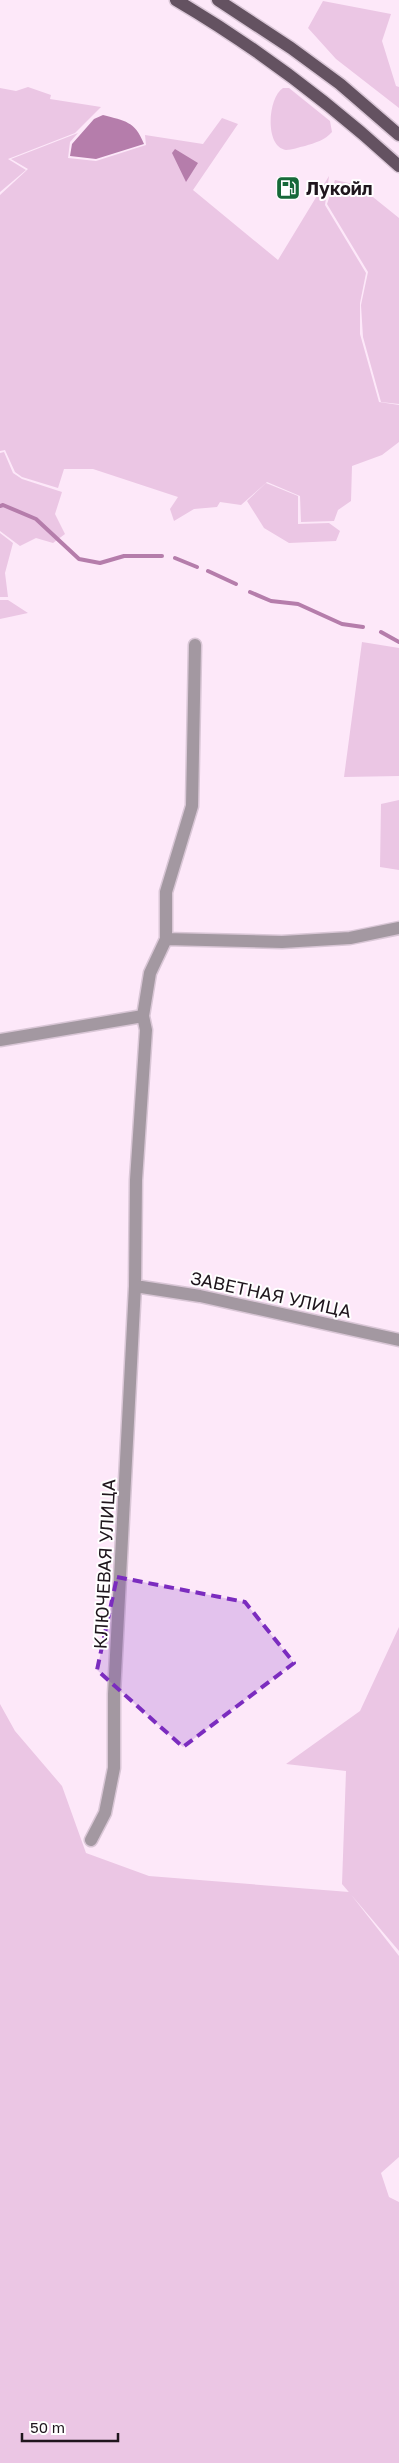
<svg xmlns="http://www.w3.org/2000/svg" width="399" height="2463" viewBox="0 0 399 2463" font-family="'Golos Text',sans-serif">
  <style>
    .green { fill: #ebc6e4 }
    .water { fill: #b57dab }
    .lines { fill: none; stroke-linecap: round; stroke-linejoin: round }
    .stream { stroke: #b57dab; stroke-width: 4 }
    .minor-casing { stroke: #d9c6d6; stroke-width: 15 }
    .major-casing { stroke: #d9c6d6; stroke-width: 15 }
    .minor { stroke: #a398a1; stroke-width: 12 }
    .major { stroke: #645261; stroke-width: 12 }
    .marked { fill: #7b2cbf; fill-opacity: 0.2; stroke: #7b2cbf; stroke-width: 4; stroke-dasharray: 10 6; stroke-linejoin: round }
    .labels { text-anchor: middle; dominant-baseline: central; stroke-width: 4; stroke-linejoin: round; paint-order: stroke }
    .poi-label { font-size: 18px; font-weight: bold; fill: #1f161d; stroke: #fff; text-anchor: start }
    .street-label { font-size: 18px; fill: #1f161d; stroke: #fff }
  </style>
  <rect width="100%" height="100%" fill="#fde8f9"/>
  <path class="green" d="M323,1L391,14L382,41L396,86L399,87V108L336,59L308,28Z
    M28,87L51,95L50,99L101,107L75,133L8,159L26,170L0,192V88L16,91Z
    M283,88H289L330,121L332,132C325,140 315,143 305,146C299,147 292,150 286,150C264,147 268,97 283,88Z
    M222,118L238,124L193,190L278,260L329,176L325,205L366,273L360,303V334L379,402L399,405V442L382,455L352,466L351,501L338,510L334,521L301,522L300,496L267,482L241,505L220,502L217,507L194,509L174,521L170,509L178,497L93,469H64L58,488L22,477L15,472L5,450L0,451V195L28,169L11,159L78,133L70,142L68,158L96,161L146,145L145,135L203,144Z
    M335,180L358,185L399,218V404L381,402L363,337L361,305L368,272L327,204Z
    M4,452L13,473L22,479L62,492L55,514L65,534L53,543L36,538L20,546L0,531V453Z
    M266,483L298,496V524L329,523L340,531L336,541L289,543L264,528L247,501Z
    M0,533L13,543L5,573L8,597H0Z
    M0,600H8L28,613L0,619Z
    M362,642L399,648V776L344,777Z
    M399,800V870L380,867L381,804Z
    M399,1627V1951L342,1884L346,1771L286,1764L360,1711Z
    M0,1704L15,1731L62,1786L86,1853L149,1876L349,1892L399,1956V2157L381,2173L389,2197L399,2202V2463H0Z"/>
  <path class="water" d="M103,115C125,121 135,121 144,144L96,159L70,156L72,144L94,119Z
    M175,149L198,163L186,182L172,153Z"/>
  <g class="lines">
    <path class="stream" d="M0,506L3,505L36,519L79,559L100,563L124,556H162
      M175,558L197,567
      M208,571L236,584
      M250,592L271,601L298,604L342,624L363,627
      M381,632L399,642"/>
    <defs>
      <path id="minor" d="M166,939L282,942L350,938L399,928
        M143,1016L150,973L166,939V892L192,806L195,645
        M0,1040L143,1016L146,1030L136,1180L135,1286L114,1694V1768L105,1813L91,1840
        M135,1286L200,1296L399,1340"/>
      <path id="major" d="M176,0C256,47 330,103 399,166
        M218,0L291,48L340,84L399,135"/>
    </defs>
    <use href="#minor" class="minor-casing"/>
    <use href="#major" class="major-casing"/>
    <use href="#minor" class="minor"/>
    <use href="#major" class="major"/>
  </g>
  <path class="marked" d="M117,1577L245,1602L294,1663L183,1747L97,1670Z"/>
  <defs>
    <symbol id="fuel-square" viewBox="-11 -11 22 22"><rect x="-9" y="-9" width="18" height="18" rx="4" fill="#166939" stroke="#fff"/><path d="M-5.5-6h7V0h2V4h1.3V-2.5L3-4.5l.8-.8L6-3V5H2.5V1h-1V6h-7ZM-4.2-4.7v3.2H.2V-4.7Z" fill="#fff"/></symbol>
  </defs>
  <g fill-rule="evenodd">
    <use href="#fuel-square" x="274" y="174" width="28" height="28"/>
  </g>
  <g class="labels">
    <g class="poi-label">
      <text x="306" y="188">Лукойл</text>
    </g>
    <g class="street-label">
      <text transform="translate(271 1294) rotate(12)">ЗАВЕТНАЯ УЛИЦА</text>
      <text transform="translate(104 1564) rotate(-87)">КЛЮЧЕВАЯ УЛИЦА</text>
    </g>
  </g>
  <path d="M22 2433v8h96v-8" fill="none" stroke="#1f161d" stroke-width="2.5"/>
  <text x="30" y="2433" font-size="15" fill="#1f161d" stroke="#ffffff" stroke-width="4" paint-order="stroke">50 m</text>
</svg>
